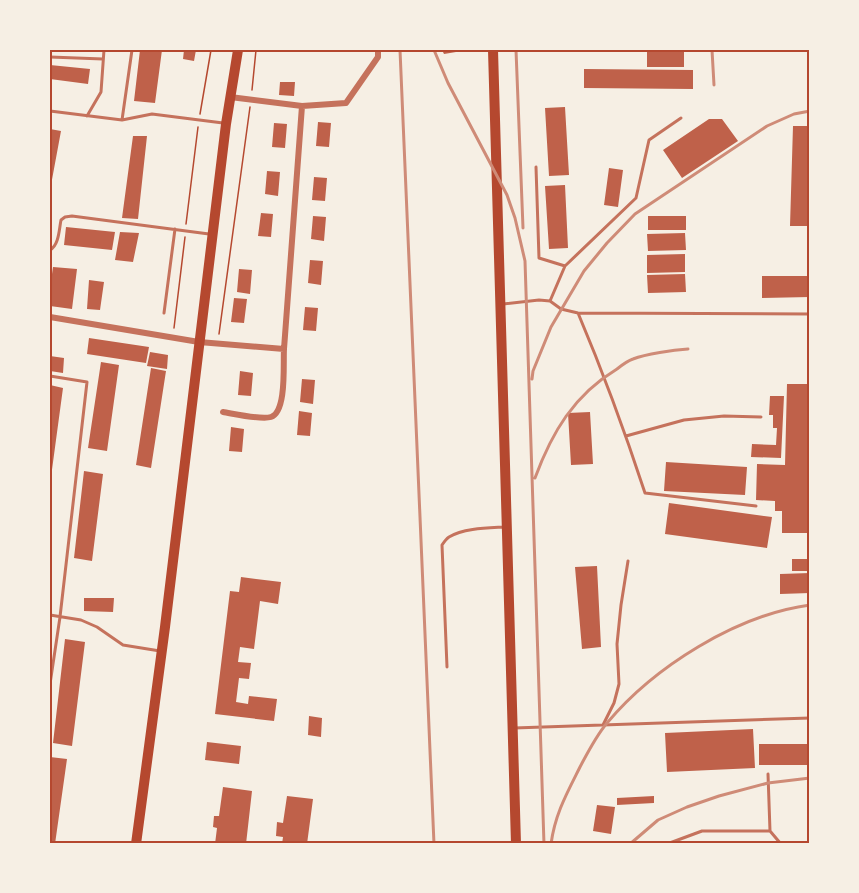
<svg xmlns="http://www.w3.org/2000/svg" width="859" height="893" viewBox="0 0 859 893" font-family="'PT Sans',sans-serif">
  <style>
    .building { fill: #bf614a }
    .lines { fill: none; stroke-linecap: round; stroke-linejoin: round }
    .path { stroke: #b5482f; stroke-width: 1.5 }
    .service { stroke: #c5725c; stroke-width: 3 }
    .minor { stroke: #c5725c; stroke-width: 6 }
    .primary { stroke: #b5482f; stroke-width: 10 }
    .rail { stroke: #cf8b77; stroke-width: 3 }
    .neatline { fill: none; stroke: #b5482f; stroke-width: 2 }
  </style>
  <rect width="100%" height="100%" fill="#f6efe4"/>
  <path class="building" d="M140,50H162L155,103L134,101Z
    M184,50H196L194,61L183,59Z
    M442,50H459L456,52L444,54Z
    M647,51H684V67H647Z
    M50,65L90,69L88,84L50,79Z
    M584,69L693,70V89L584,88Z
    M280,82H295L294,96L279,95Z
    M565,107L569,175L549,176L545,108Z
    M709,119H722L738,141L682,178L663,150Z
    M318,122L331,123L329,147L316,146Z
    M274,123L287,124L285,148L272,147Z
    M793,126H810L809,226H790Z
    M50,129L61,131L51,185H50Z
    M133,136H147L138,219L122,218Z
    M609,168L623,170L618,207L604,205Z
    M267,171L280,172L278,196L265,194Z
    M314,177L327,178L325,201L312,200Z
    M565,185L568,248L549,249L545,186Z
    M261,213L273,214L271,237L258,236Z
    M313,216L326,217L324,241L311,239Z
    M648,216H686V230H648Z
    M66,227L115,232L112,250L64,245Z
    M120,232L139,233L133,262L115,260Z
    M685,233L686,250L648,251L647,234Z
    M685,254V272L647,273V255Z
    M310,260L323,261L321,285L308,283Z
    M53,267L77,269L72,309L50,306V288Z
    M239,269L252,270L250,294L237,292Z
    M685,274L686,292L648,293L647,275Z
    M762,276H810V297L762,298Z
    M89,280L104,282L100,310L87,309Z
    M234,298L247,299L244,323L231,322Z
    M305,307L318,308L316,331L303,330Z
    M89,338L149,347L146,363L87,354Z
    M150,352L168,355L167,369L147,366Z
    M50,356L64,358L63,373L50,371Z
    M101,362L119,365L107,451L88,448Z
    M151,368L166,371L151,468L136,465Z
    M240,371L253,373L251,396L238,395Z
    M302,379L315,380L313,404L300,402Z
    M787,384H810V533H782V511H775V501L756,500L757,464L785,465Z
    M50,385L63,388L51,477L50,476Z
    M770,396H784L781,458L751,457L752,444L776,445L777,428H773V415H769Z
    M299,411L312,413L310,436L297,435Z
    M590,412L593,464L571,465L568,413Z
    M231,427L244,429L242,452L229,451Z
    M666,462L747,467L745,495L664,491Z
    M84,471L103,474L92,561L74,558Z
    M669,503L772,517L767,548L665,534Z
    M792,559H810V571H792Z
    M597,566L601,647L582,649L575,567Z
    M810,573V593L780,594V574Z
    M241,577L281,582L278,604L260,601L254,649L240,647L238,662L251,663L249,679L239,678L236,702L248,704L249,696L277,699L274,721L215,714L230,591L239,592Z
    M84,598H114L113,612L84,611Z
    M65,639L85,642L72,746L53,743Z
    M309,716L322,718L321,737L308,735Z
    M753,729L755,768L667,772L665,733Z
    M207,742L241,746L239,764L205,760Z
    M759,744H810V765H759Z
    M50,757L67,759L55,844H50Z
    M223,787L252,791L246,844H215L217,828L213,827L214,816H219Z
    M287,796L313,799L307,844H282L283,837L276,836L277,822L283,823Z
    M654,796V803L617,805V798Z
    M597,805L615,807L611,834L593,831Z"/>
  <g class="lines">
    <path class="path" d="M252,90L256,50
      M200,114L211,50
      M186,224L198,127
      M174,328L185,237
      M219,334L250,107"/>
    <path class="service" d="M50,57L103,59
      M50,111L122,120L152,114L223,123
      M87,116L101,92L104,50
      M122,120L132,50
      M536,167L539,258L565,266
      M50,250C59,245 59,230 61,220L65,217L72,216L209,234
      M550,301L565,266L636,198L649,140L681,118
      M503,304L539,300L550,301L561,309L578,313L810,314
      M164,313L175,229
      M578,313C603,372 625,432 645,493L756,506
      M50,376L87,382L60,617L50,684
      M626,436L684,420L724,416L761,417
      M50,615L81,620L97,627L123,645L160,651
      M447,667L442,545C444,542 446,539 449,537C464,528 489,528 505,527
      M603,725L614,703L619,684L617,644L621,605L628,561
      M514,728L810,718
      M768,774L770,831L781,844
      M667,844L702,831H770"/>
    <path class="minor" d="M302,106L346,103L378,57V50
      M50,317L199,342L284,349L302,106L230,97
      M223,412C235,414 261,420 271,417C287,412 283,363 284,349"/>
    <path class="primary" d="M493,50L516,844
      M136,844L165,627L226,124L238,50"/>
    <path class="rail" d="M400,50L434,844
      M434,50L448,83L507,195L515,218L525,261L544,844
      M516,50L523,228
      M712,50L714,85
      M532,379L533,371L551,327L584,271L607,243L635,214L767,126L794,114L810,111
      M535,478C552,432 574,395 617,369C622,365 627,361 633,359C646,354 673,350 688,349
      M551,844C555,814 567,793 580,767C588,752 596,736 607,723C654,667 736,615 810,605
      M630,844L658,820L687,807L719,796L768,783L810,778"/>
  </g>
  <rect width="859" height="893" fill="none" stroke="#f6efe4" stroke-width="102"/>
  <rect x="51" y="51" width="757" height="791" class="neatline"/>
</svg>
